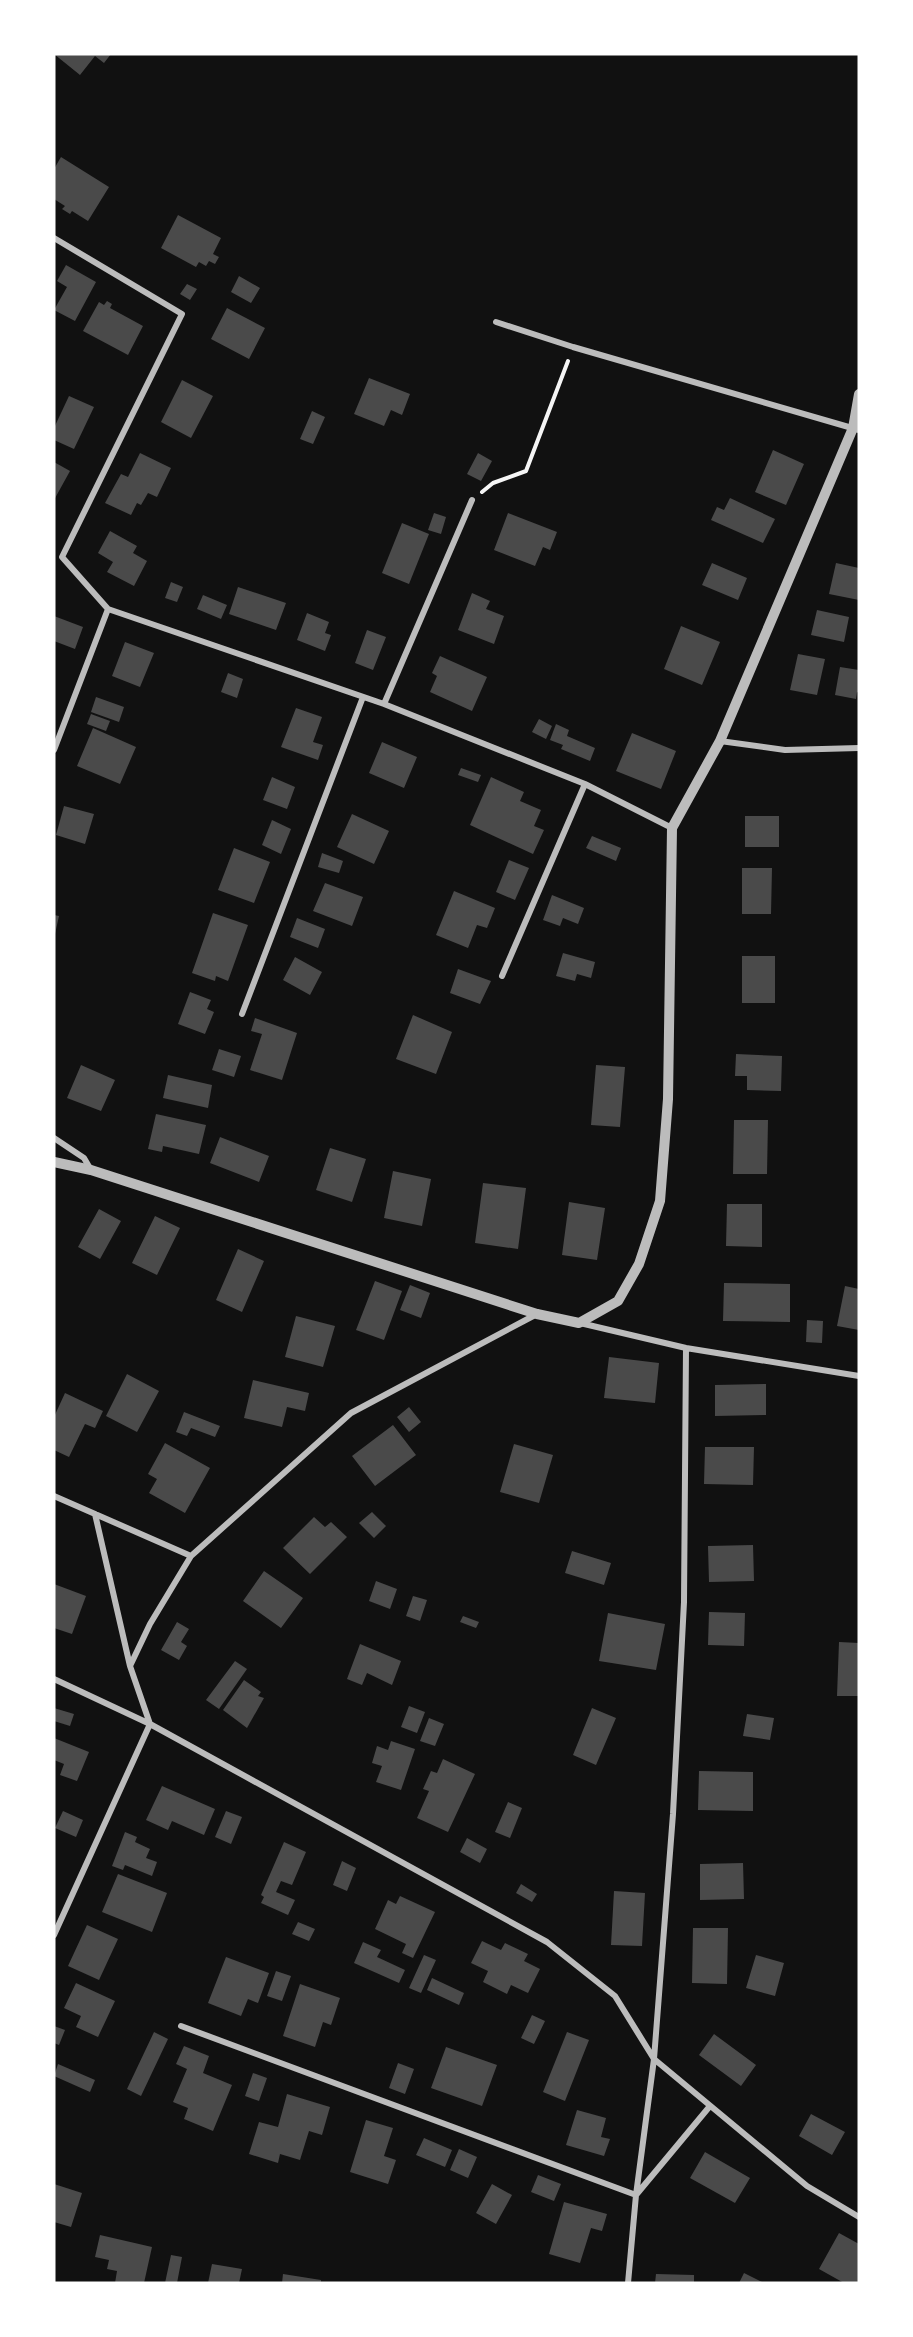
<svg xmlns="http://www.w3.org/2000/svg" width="913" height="2337" viewBox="0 0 913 2337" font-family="'IBM Plex Sans',sans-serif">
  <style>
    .building { fill: #4a4a4a }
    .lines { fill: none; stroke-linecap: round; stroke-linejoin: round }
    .path { stroke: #f5f5f5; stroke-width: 4 }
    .minor { stroke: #bcbcbc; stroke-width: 6 }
    .tertiary { stroke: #bcbcbc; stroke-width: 10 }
  </style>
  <rect width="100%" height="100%" fill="#111"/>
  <path class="building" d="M54,54H111L104,63L95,56L80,75Z
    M61,157L109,187L88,221L72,211L70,214L62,209L65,206L54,199V169Z
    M178,215L221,238L213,254L219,257L215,264L209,261L206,266L199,262L196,267L161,248Z
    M66,265L96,282L75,321L54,310L67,287L57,281Z
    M239,276L260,288L251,303L231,292Z
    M187,284L197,289L190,300L180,294Z
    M107,301L112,304L110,308L143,326L128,355L83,331L99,302L104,305Z
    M227,308L265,328L249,359L211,339Z
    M369,378L410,394L402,415L391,410L384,426L354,414Z
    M182,380L213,396L191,438L161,422Z
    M69,396L94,407L74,449L54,440V428Z
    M312,411L325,417L313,444L300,439Z
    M773,450L804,464L786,505L755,492Z
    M140,453L171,468L157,497L148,493L141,505L137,503L131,515L105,503L121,474L128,477Z
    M478,453L492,461L481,481L467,474Z
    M54,462L70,471L54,500Z
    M730,498L775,519L763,543L711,520L717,507L724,510Z
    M434,513L446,517L441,534L428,530Z
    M508,513L557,532L550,550L543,547L535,566L494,550Z
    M402,523L429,534L409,584L382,573Z
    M110,531L137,546L133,553L147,561L134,586L107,572L113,562L98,553Z
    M712,563L747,578L738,600L702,585Z
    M836,563L859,568V600L829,594Z
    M171,582L183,587L177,602L165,598Z
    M238,587L286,603L276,630L229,614Z
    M472,593L490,601L486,609L504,616L494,644L458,630Z
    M203,595L227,605L221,619L197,609Z
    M817,610L849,617L844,642L811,635Z
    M307,613L329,622L325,633L331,635L325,651L297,640Z
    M54,616L83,627L75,649L54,641Z
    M681,626L720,642L702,685L664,669Z
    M367,630L386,637L373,670L355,663Z
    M125,642L154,653L140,687L112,676Z
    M798,654L825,659L817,695L790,690Z
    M440,656L487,677L472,711L430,692L437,676L432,673Z
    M840,667L859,670V693L857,692L856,699L835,695Z
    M228,673L243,679L237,698L221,692Z
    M96,697L124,707L119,722L91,712Z
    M296,708L322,717L313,742L323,745L318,760L281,747Z
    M91,714L110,721L106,731L87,724Z
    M539,719L552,726L546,739L532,732Z
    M556,724L569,730L567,736L595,748L590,761L561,749L563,745L550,740Z
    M93,728L136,747L120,784L77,766Z
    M632,733L676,751L661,789L616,771Z
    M382,742L417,757L404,788L369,773Z
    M461,768L481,775L478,782L458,775Z
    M272,777L295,787L287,809L263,800Z
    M491,777L524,792L520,801L541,810L534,826L544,830L533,854L470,825Z
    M64,806L94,814L85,844L56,835Z
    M352,814L389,831L374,864L337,847Z
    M745,816H779V847H745Z
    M272,820L291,829L281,854L262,845Z
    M592,836L621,848L616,861L586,848Z
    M234,848L270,862L254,903L218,890Z
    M322,853L343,861L339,873L318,867Z
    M509,860L529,868L515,900L496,892Z
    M742,868H772L771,914H742Z
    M325,883L363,897L352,926L313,911Z
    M454,891L495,908L487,928L477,925L468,948L436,935Z
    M552,895L584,908L578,924L563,918L560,926L543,920Z
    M213,913L248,925L228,981L216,976L215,981L192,973Z
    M54,915L59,916L55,934H54Z
    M297,918L325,929L318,948L290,937Z
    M563,953L595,962L591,978L577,974L575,981L556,976Z
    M742,956H775V1003H742Z
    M295,957L322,972L310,995L283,980Z
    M458,969L491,981L480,1004L450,993Z
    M190,992L211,1000L207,1009L214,1012L205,1034L178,1024Z
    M413,1015L452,1032L436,1074L396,1059Z
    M255,1018L297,1033L282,1080L250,1070L262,1034L251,1031Z
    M219,1049L241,1056L234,1077L212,1070Z
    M736,1054L782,1056L781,1091L747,1090V1076H735Z
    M81,1065L115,1080L101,1111L67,1098Z
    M596,1065L625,1067L620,1127L591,1125Z
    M168,1075L212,1085L208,1108L163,1098Z
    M156,1114L206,1125L199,1154L163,1146L162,1152L148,1149Z
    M734,1120H768L767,1174H733Z
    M220,1137L269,1156L259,1182L210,1163Z
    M330,1148L366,1159L352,1202L316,1190Z
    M393,1171L431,1179L422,1226L384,1218Z
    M483,1183L526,1188L518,1249L475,1243Z
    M569,1202L605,1208L597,1260L562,1255Z
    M727,1204H762V1247L726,1246Z
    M99,1209L121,1221L100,1259L78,1247Z
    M155,1216L180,1228L157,1275L132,1263Z
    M238,1249L264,1261L242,1312L216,1300Z
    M375,1281L402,1291L384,1340L356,1330Z
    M724,1283L790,1284V1322L723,1321Z
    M410,1285L430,1293L421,1318L400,1310Z
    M845,1286L859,1289V1330L837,1326Z
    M296,1316L335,1326L323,1367L285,1357Z
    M807,1320L823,1321L822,1343L806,1342Z
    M609,1357L659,1363L655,1403L604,1398Z
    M127,1374L159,1391L137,1432L106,1416Z
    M253,1380L309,1393L305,1411L287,1407L282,1427L244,1418Z
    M766,1384V1415L715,1416V1385Z
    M65,1393L103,1411L95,1428L85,1424L69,1457L54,1450V1417Z
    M409,1407L421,1422L409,1432L397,1417Z
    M184,1412L220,1426L215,1437L191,1428L187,1436L176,1432Z
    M393,1425L416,1455L375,1486L352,1456Z
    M165,1443L210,1468L185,1513L149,1493L157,1479L148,1474Z
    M514,1444L553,1455L539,1503L500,1492Z
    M705,1447H754L753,1485L704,1484Z
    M372,1512L386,1526L374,1538L359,1523Z
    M314,1517L325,1527L331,1522L347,1537L310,1574L283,1548Z
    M753,1545L754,1581L709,1582L708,1546Z
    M572,1551L611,1563L604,1585L565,1573Z
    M264,1571L303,1598L281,1628L243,1601Z
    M376,1581L397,1589L390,1609L369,1601Z
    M54,1584L86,1596L72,1634L54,1628Z
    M413,1596L427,1600L420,1621L406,1616Z
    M709,1612L745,1613L744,1646L708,1645Z
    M608,1613L665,1624L656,1670L599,1661Z
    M463,1616L479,1622L476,1628L460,1622Z
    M177,1622L189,1629L181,1642L187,1646L179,1660L161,1650Z
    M839,1642L859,1643V1696H837Z
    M360,1644L401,1661L392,1685L367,1673L362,1685L347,1679Z
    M235,1661L247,1669L219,1709L206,1700Z
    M244,1680L261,1692L258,1696L264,1698L247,1728L223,1710Z
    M409,1706L425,1712L417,1733L401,1727Z
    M54,1708L74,1714L70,1726L54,1721Z
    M592,1708L616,1718L596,1765L573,1755Z
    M747,1714L774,1718L770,1740L743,1736Z
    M429,1718L444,1724L435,1746L420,1741Z
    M54,1738L89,1752L77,1781L60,1775L64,1764L54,1760Z
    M391,1741L415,1749L401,1790L376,1782L382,1766L372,1763L377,1746L388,1750Z
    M443,1759L475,1774L448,1832L417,1818L429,1791L423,1789L431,1771L437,1773Z
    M699,1771L753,1772V1811L698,1810Z
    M162,1786L215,1809L204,1835L172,1821L168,1830L146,1820Z
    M508,1802L522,1808L510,1838L495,1832Z
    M63,1811L83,1820L76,1837L55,1828Z
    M226,1811L242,1817L231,1844L215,1837Z
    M125,1832L137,1837L135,1842L150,1849L146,1858L157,1862L152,1876L125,1865L123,1870L112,1866Z
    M467,1838L487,1849L480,1863L460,1852Z
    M284,1842L306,1852L292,1885L281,1881L276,1892L295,1900L288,1915L261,1903L264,1897L261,1895Z
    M342,1861L356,1868L347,1891L333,1885Z
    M743,1863L744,1899L700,1900V1864Z
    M118,1874L167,1893L152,1932L102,1912Z
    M521,1884L537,1894L532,1902L516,1893Z
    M614,1891L645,1893L642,1946L611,1945Z
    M400,1896L435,1912L413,1958L402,1953L406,1944L375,1929L388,1900L396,1904Z
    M298,1922L315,1929L309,1941L292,1934Z
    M87,1925L118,1939L99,1980L68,1966Z
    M693,1928H728L727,1984L692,1983Z
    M482,1941L501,1950L505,1943L528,1954L524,1961L540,1969L528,1993L511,1985L507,1994L483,1982L488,1971L471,1963Z
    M363,1942L381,1950L377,1957L405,1970L399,1983L354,1963Z
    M424,1955L436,1960L421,1993L409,1988Z
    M756,1955L784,1963L775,1996L746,1988Z
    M226,1957L269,1973L258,2003L248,1999L241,2016L208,2003Z
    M276,1971L291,1976L282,2001L267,1996Z
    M432,1978L464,1993L459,2005L427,1990Z
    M76,1983L115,2001L98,2037L76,2027L81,2016L64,2008Z
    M300,1984L340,1998L331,2025L323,2022L315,2047L283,2036Z
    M532,2015L545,2021L534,2044L521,2038Z
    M54,2026L65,2030L59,2045L54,2043Z
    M154,2032L168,2039L141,2096L127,2089Z
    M567,2032L589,2040L565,2101L543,2092Z
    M714,2034L756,2065L741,2086L699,2055Z
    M184,2046L209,2056L203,2073L232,2085L213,2131L184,2119L188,2108L173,2102L187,2069L176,2064Z
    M446,2047L497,2065L482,2106L431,2088Z
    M398,2063L414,2069L405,2094L389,2088Z
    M58,2064L95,2080L90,2092L54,2076Z
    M253,2073L267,2078L259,2101L245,2096Z
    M287,2094L330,2107L322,2135L309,2131L300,2160L280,2154L278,2163L249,2154L259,2122L278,2127Z
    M577,2110L606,2118L601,2137L610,2139L604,2156L566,2145Z
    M811,2114L845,2132L832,2155L799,2136Z
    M366,2120L393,2128L384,2156L396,2160L388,2184L350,2172Z
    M424,2138L452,2150L445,2167L416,2155Z
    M459,2149L477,2157L468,2178L450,2170Z
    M705,2152L750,2178L735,2203L690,2178Z
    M538,2175L561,2184L554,2201L531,2192Z
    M54,2184L82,2193L71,2227L54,2222Z
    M492,2184L512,2195L496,2224L476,2213Z
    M564,2202L607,2214L602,2231L591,2228L580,2263L549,2254Z
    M839,2233L859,2244L858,2283H844L819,2269Z
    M100,2235L152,2247L144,2283H115L117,2271L107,2269L109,2260L95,2257Z
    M171,2255L182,2257L177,2283H165Z
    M212,2264L242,2269L239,2283H208Z
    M744,2273L764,2283H739Z
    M283,2274L321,2280V2283H282Z
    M656,2274L694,2275V2283H655Z"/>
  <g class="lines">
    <path class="path" d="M482,492L493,483L526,471L568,361"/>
    <path class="minor" d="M54,238L182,314L62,557L108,609L384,704L585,784L672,828
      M496,322L573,347L859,430
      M384,704L472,500
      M720,741L785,750L859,748
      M54,750L108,609
      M502,976L585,784
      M242,1014L363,697
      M54,1138L84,1158L91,1170
      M580,1323L686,1348L859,1376
      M54,1496L191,1556
      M95,1514L130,1666
      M54,1679L150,1724L547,1942L615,1996L654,2059L807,2186L859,2217
      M54,1935L150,1724L130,1666L150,1624L191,1556L351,1413L537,1314
      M181,2026L636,2195L710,2106
      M628,2283L636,2195L654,2059L673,1814L684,1602L686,1348"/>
    <path class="tertiary" d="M54,1162L91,1170L537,1314L579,1323L618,1301L639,1264L660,1201L668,1099L672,828L720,741L853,428L859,394"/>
  </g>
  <rect width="913" height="2337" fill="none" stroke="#ffffff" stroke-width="111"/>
</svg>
